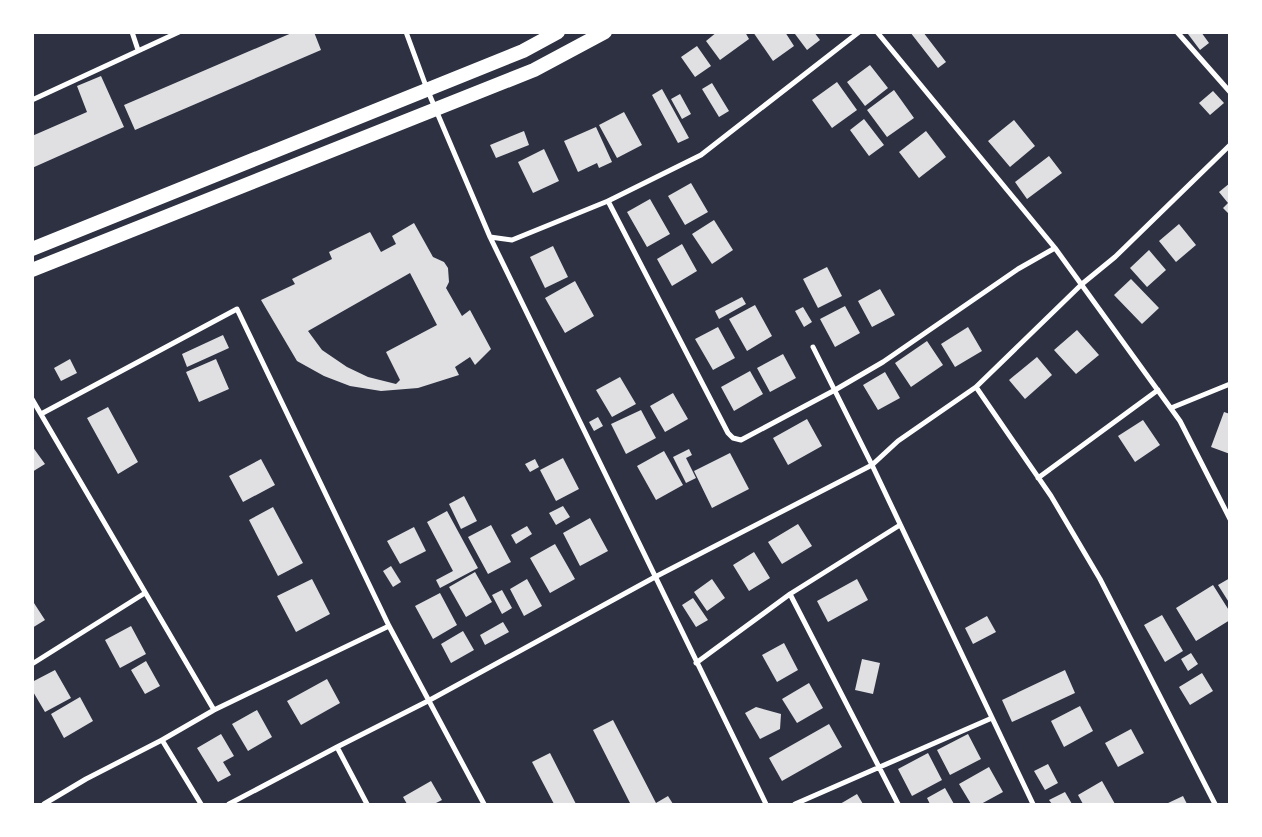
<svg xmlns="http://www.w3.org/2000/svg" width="1262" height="837" viewBox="0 0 1262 837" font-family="Literata,serif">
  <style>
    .building { fill: #e0e0e3; fill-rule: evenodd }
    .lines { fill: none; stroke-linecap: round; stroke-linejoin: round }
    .minor { stroke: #fff; stroke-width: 5 }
    .trunk { stroke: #fff; stroke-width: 14 }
  </style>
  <rect width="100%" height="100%" fill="#2d3142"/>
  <path class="building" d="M294,32H314L321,50L135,130L124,105Z
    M717,32H745L749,39L720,60L706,41Z
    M753,32H785L794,46L773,61Z
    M797,32H814L820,40L807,50L795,34Z
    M910,32H923L946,62L938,68Z
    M1190,32H1201L1209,43L1200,50L1188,34Z
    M697,46L711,66L695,77L681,57Z
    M870,65L888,88L865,106L847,82Z
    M101,76L124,127L32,168V136L87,112L77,86Z
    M837,82L857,110L832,128L812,100Z
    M712,83L729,111L719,117L702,89Z
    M662,89L689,138L678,143L652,95Z
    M894,90L914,118L887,137L867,110Z
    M1213,91L1224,103L1210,115L1199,103Z
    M680,94L691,114L682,119L671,99Z
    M624,112L642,145L617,158L599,125Z
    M864,119L884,145L869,156L850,130Z
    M1014,120L1035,146L1010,167L988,141Z
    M596,127L612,162L599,168L597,163L578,172L564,141Z
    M524,131L529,145L496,158L490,145Z
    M926,131L946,157L919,178L899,152Z
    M544,149L559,181L533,193L518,162Z
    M1049,156L1062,173L1027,199L1015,182Z
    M691,183L708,212L685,225L668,196Z
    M1230,183V215L1223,208L1228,203L1219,192Z
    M650,199L670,234L647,247L627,212Z
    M714,220L733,250L712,264L692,234Z
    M414,223L433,257L444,262L448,268L449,282L446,288L462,316L470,310L491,349L475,365L470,357L455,367L459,375L418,388L381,391L350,386L324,376L297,361L261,300L295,284L292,279L332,259L329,252L370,232L381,252L396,244L392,236ZM410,273L437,325L386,352L400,380L396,384L368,377L347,367L322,350L308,331Z
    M1179,224L1196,245L1176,262L1159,241Z
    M682,244L697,271L672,286L657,259Z
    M553,246L568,277L545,288L530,257Z
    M1149,250L1166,270L1147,287L1130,268Z
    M827,267L842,296L818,308L803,279Z
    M1131,279L1159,308L1142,324L1114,295Z
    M575,281L594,316L565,333L545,298Z
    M880,289L895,315L872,327L858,301Z
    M742,297L746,304L719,319L715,311Z
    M755,305L772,336L747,351L729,319Z
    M845,306L860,333L835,347L820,319Z
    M803,307L812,322L804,327L795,311Z
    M718,327L735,358L713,370L695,339Z
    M968,327L982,351L955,367L941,344Z
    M1077,330L1099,355L1076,374L1054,350Z
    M223,335L229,348L187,367L182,354Z
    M927,341L943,365L911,387L895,363Z
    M783,354L796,378L770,392L757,368Z
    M1037,357L1052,375L1025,399L1009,380Z
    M70,359L77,373L61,381L54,368Z
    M216,359L229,389L199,402L186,372Z
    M750,371L763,394L734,411L721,387Z
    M885,372L900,398L878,410L863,385Z
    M620,377L636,404L612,417L596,390Z
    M673,393L688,419L665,432L650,406Z
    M108,407L138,462L118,474L87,418Z
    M641,410L656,438L626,454L611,424Z
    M1224,412L1230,414V454L1211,447Z
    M598,417L603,426L594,431L589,422Z
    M807,419L822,446L788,465L773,438Z
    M1143,420L1160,445L1135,462L1118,436Z
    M32,446L45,464L32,472Z
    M689,449L692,455L686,458L696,478L686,483L673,457Z
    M664,451L683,485L656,500L637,466Z
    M730,453L749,489L712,508L694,471Z
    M563,458L579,489L556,501L540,470Z
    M261,459L275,485L243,502L229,476Z
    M535,459L539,467L530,472L525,464Z
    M464,496L477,521L461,529L449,504Z
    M563,506L570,517L556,525L549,513Z
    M273,507L303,563L278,576L249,520Z
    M447,511L478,568L440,588L436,580L453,571L427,522Z
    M590,518L608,551L580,566L563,533Z
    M798,524L812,546L782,564L768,542Z
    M491,525L511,562L488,574L468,537Z
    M527,526L532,534L516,544L511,535Z
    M414,527L426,551L400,564L387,541Z
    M555,544L575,579L550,593L530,558Z
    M754,552L770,578L749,591L733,565Z
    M391,566L401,582L393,587L383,571Z
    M475,572L492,602L466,617L449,587Z
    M1230,578V604L1218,585Z
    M312,579L330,614L296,632L277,596Z
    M527,579L542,606L524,616L510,589Z
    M712,579L725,598L707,611L694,592Z
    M857,579L868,600L828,622L817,601Z
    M1213,585L1230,612V620L1196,641L1176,608Z
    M502,590L512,608L502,614L492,595Z
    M440,593L457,625L433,639L415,606Z
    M693,598L708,620L696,627L682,605Z
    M32,600L45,620L32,628Z
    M1162,615L1183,651L1165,662L1144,625Z
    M987,616L996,632L973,644L965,628Z
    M503,622L509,632L485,645L480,635Z
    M131,626L146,654L120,668L105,640Z
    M463,631L474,650L451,663L441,644Z
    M784,643L798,670L777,682L762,655Z
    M1191,653L1198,664L1188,671L1181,659Z
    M862,659L880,663L873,694L855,690Z
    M146,661L160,686L145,694L131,670Z
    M55,670L71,698L45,712L32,690V682Z
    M1065,670L1075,693L1012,722L1002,700Z
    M1202,673L1213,691L1190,705L1179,687Z
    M327,679L340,703L301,725L287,701Z
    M809,683L823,708L797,723L782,699Z
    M80,697L93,721L64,738L51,714Z
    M1080,706L1093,731L1064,747L1051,721Z
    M756,707L781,714L780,729L760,739L745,713Z
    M257,710L272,737L248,751L232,724Z
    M613,720L656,803L668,796L673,804H628L630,803L593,730Z
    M829,724L842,747L782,781L769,758Z
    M1131,729L1144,753L1118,767L1105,743Z
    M221,734L234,756L223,762L231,775L218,782L197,748Z
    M968,734L981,759L950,775L937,750Z
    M550,753L576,804H554L532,762Z
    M928,753L942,780L912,796L898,769Z
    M1048,764L1058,783L1045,790L1034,771Z
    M989,767L1003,792L981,804H971L959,784Z
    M431,781L442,800L434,804H407L403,797Z
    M1102,781L1115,804H1083L1078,795Z
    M945,788L954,804H930L927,798Z
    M1065,792L1072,804H1052L1049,800Z
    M857,794L863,804H840Z
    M1183,796L1187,804H1166Z"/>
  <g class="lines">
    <path class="minor" d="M132,32L138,50
      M406,32L427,89L490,237L766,804
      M877,32L1055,248L1180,421L1230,519
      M1177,32L1230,92
      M32,100L179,32
      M608,201L728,433L733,438L741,440L835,390L883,362L1018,269L1055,248
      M490,237L512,240L608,201L701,155L859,32
      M813,347L872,465L1033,804
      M976,387L1051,496L1100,579L1215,804
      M32,399L214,710
      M1171,408L1230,384
      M41,414L237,309L389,626L484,804
      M1038,478L1158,390
      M790,594L900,525
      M696,663L790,594L898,804
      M32,664L145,593
      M162,740L201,804
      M337,747L367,804
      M44,804L86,779L162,740L214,710L389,626
      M229,804L337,747L428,701L655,577L872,465L898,441L976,387L1082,284L1115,257L1230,145
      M795,804L992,718"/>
    <path class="trunk" d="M32,249L523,51L558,32
      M32,270L534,70L605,32"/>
  </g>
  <rect width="1262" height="837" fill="none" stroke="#ffffff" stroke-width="68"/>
</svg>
